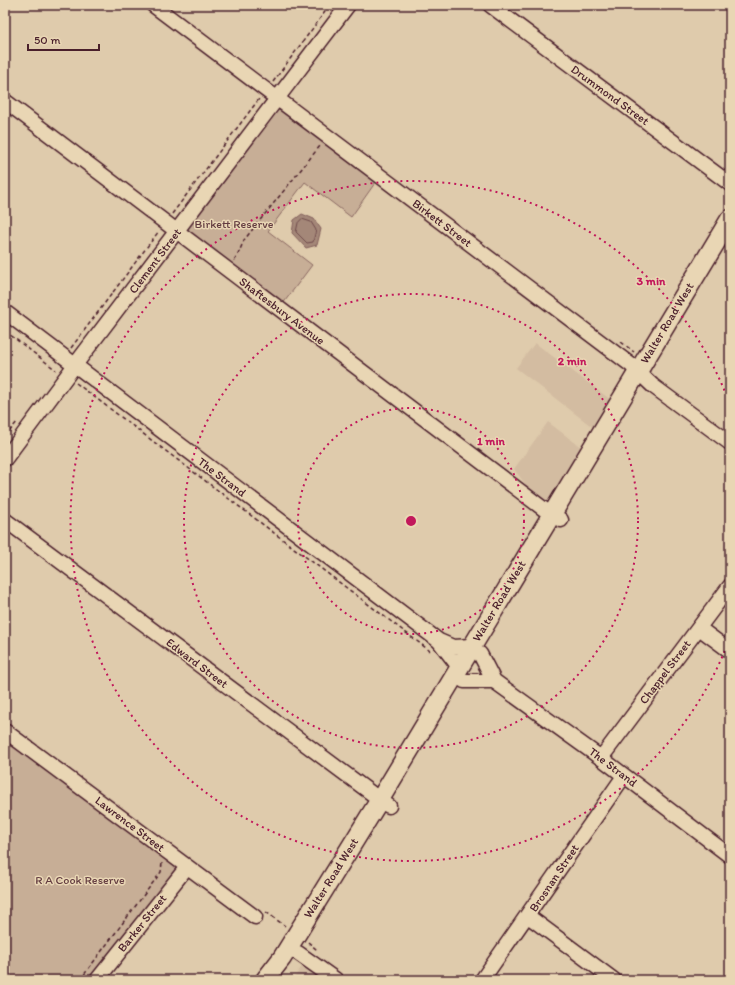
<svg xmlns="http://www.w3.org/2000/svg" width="735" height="985" viewBox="0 0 735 985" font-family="Itim,sans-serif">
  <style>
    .built { fill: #d3bca1 }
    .green { fill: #c7ae96; stroke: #886660 }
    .water { fill: #a48778; stroke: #805d59 }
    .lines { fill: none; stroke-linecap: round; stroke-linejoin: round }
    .shore { stroke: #6e494a; stroke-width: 1 }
    .minor-casing { stroke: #4a1f2b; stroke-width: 17 }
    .major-casing { stroke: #4a1f2b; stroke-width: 21 }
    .path { stroke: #4a1f2b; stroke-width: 1.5; stroke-dasharray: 4 3; stroke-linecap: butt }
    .minor { stroke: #e9d6b4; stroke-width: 14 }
    .major { stroke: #e9d6b4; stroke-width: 18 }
    .ring { fill: none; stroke: #c2185b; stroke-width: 2; stroke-dasharray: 2 4 }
    .labels { text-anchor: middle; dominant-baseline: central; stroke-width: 3; stroke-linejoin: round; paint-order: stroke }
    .street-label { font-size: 12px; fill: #4a1f2b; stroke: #e9d6b4 }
    .park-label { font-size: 12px; fill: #633c40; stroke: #e9d6b4 }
    .centre { fill: #c2185b; stroke: #e9d6b4; stroke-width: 2 }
    .ring-label { font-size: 12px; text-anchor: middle; font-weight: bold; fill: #c2185b; stroke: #e9d6b4; stroke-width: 3; stroke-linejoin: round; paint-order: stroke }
  </style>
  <rect width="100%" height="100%" fill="#dfcbac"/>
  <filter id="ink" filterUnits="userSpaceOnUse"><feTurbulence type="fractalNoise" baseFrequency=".025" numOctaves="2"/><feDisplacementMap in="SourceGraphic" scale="8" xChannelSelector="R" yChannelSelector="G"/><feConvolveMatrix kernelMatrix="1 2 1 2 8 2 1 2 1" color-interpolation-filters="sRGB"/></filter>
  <g filter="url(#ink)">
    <path class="built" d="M535,343L611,400L595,429L516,368Z
      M548,422L582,448L545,510L514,469Z
      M307,958L336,980H293Z"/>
    <path class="green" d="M277,109L334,141L380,176L351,217L305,182L268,231L312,265L279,309L185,229Z
      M5,731L187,867L97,980H5Z"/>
    <path class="water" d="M302,214L314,219L321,229L317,245L306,248L292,233L294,220Z"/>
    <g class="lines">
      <path class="shore" d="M302,219L311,222L316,230L313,242L307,243L296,232L298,223Z"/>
      <defs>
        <path id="minor" d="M153,5L631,365L653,386L730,443
          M490,5L730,184
          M5,101L483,463L545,510L561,520
          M5,312L439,641L459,667
          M5,459L75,365L348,5
          M5,520L375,796L379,801L389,806
          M699,628L730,651
          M439,641L453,647L472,646
          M480,654L494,681L601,758L730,856
          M464,681H494
          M5,731L255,917
          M601,758L730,586
          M528,916L614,980
          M298,953L336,980
          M97,980L187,867
          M482,980L624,776"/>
        <path id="major" d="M265,980L282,958L379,801L730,219"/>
      </defs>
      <use href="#minor" class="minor-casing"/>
      <use href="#major" class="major-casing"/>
      <path class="path" d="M273,82L330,5
        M172,214L259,99
        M234,261L237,257L244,240L320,146
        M5,331L56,370
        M621,342L634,352
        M71,348L159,231
        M76,383L430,651
        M5,437L17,422
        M266,912L285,926
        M308,942L317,950
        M80,980L161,872L162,863"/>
      <use href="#minor" class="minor"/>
      <use href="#major" class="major"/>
    </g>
  </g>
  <g class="ring">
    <circle cx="411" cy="521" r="113"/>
    <circle cx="411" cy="521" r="227"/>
    <path d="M729 640A340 340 0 1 1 729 402"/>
  </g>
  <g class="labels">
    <g class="street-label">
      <text transform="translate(610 95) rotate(36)">Drummond Street</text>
      <text transform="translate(442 223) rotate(37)">Birkett Street</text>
      <text transform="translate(155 261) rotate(-53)">Clement Street</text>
      <text transform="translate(282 311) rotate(37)">Shaftesbury Avenue</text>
      <text transform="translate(667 323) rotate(-59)">Walter Road West</text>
      <text transform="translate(222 477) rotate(37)">The Strand</text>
      <text transform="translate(499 601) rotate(-59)">Walter Road West</text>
      <text transform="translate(197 663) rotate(37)">Edward Street</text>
      <text transform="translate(665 672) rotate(-53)">Chappel Street</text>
      <text transform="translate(613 767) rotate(37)">The Strand</text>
      <text transform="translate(130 824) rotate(37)">Lawrence Street</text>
      <text transform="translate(331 878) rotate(-58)">Walter Road West</text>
      <text transform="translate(554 878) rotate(-56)">Brosnan Street</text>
      <text transform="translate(142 923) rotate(-51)">Barker Street</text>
    </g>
    <g class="park-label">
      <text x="234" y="224">Birkett Reserve</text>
      <text x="80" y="880">R A Cook Reserve</text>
    </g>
  </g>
  <circle cx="411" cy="521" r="6" class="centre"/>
  <g class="ring-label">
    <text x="651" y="285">3 min</text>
    <text x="572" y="365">2 min</text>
    <text x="491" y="445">1 min</text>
  </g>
  <rect width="735" height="985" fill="none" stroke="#e9d6b4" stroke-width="20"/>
  <rect x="10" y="10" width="715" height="965" fill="none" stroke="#4a1f2b" stroke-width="1.5" filter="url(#ink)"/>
  <path d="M28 44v6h71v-6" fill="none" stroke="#4a1f2b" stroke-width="2"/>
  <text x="34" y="44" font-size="12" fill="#4a1f2b" stroke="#e9d6b4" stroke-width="3" paint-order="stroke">50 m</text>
</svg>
